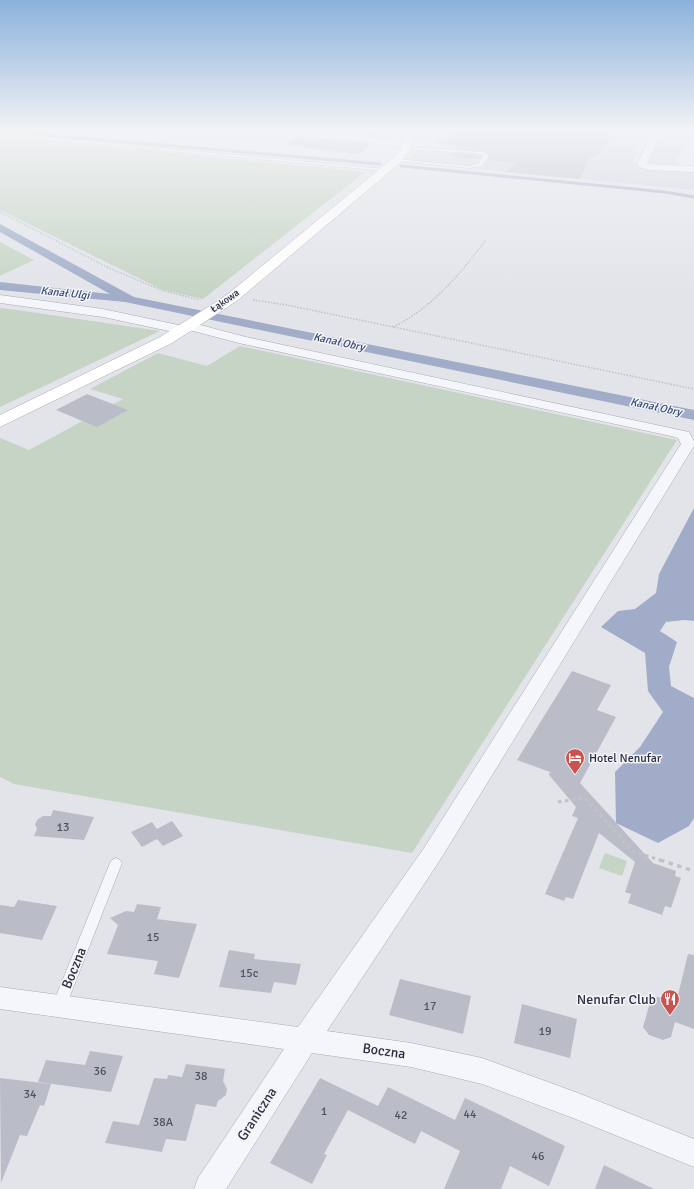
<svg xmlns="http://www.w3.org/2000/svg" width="694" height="1189" viewBox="0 0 694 1189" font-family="Signika,sans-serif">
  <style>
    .built { fill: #d1d3dc }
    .green { fill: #c5d4c4 }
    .water { fill: #a0acc8 }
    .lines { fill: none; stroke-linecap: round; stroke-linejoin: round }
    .stream { stroke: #a0acc8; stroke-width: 3 }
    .canal { fill: #a0acc8; fill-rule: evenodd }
    .building { fill: #babdc7 }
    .lane-casing { stroke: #a8aab4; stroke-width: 1 }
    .street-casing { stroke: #a8aab4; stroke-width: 1 }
    .secondary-casing { stroke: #a8aab4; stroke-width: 1 }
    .path-far2 { stroke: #c0c2c9; stroke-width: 1.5; stroke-dasharray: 1.5 1.5; stroke-linecap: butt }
    .path-far1 { stroke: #c0c2c9; stroke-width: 3; stroke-dasharray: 3.5 3.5; stroke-linecap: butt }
    .path { stroke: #c0c2c9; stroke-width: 3.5; stroke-dasharray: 4.5 4.5; stroke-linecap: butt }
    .lane { fill: #f5f6f9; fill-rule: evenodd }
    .street { fill: #f5f6f9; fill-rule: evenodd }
    .secondary { fill: #fff; fill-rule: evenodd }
    .labels { text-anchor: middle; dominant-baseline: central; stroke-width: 3; stroke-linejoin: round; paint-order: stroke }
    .far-street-label { font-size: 10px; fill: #2b2f42; stroke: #f3f4f8 }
    .far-water-label { font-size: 11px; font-style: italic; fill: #374774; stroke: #f3f4f8 }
    .poi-label { font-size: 12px; fill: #2b2f42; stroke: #f3f4f8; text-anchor: start }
    .near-number-label { font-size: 12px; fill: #4f5263 }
    .near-street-label { font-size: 14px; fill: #2b2f42; stroke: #f3f4f8 }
    .near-poi-label { font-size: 14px; fill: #2b2f42; stroke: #f3f4f8; text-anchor: end }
  </style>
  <rect width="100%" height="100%" fill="#e3e4ea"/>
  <path class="built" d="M446,130H645L633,163L647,165L662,130H693L675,164L679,170L694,171V190L405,162Z"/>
  <path class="green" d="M0,136L365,172L203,299L163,290L0,210Z
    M0,242L34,260L0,276Z
    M0,308L17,310L160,331L0,407Z
    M240,346L677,440L412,853L14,784L0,777V438L29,450L123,399L90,389L158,353L207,366Z
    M605,853L627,861L622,876L599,868Z"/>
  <path class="water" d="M694,508V621L684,620L666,622L660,631L677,642L669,667L671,686L694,698V818L689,826L658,843L616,823L615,772L640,747L663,712L648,691L645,653L601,627L618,611L635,609L656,593L659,574Z"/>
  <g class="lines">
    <path class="stream" d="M0,131L380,164
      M401,166L665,192L694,197"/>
    <path class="canal" d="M0,224L134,297L694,410V420L125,302L0,290V282L110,294L0,232Z"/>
  </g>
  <path class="building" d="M310,130H362L385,132L379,137Z
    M452,130H618L594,158L590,157L580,179L505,172L516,163L488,160L490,155L484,151L455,149L459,145L437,142Z
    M297,136L370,144L359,154L284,145Z
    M451,153L473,154L481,156L480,159L449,156Z
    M87,394L128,410L97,427L56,410Z
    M572,671L611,685L597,710L616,717L580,783L653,863L676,871L675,876L681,878L671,908L665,906L662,915L628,903L631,894L625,892L635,862L599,833L573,899L566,897L564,901L545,894L578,818L572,816L576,807L549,775L550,772L517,760Z
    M53,810L94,817L84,840L34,836L37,829L35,824L38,819L43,816H51Z
    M172,821L183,836L163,846L157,839L142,847L131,832L152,822L157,829Z
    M18,900L57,906L42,940L0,933V905L14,907Z
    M137,904L161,907L157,919L197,924L179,978L154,974L158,961L107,954L118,925L110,918L126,911L134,912Z
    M229,950L255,954L254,959L301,964L296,985L274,982L271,993L219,987Z
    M688,954L694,955V1029L675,1022L671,1037L663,1040L649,1035L643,1027L651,999L658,997L676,1003Z
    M400,979L471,996L463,1034L389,1015Z
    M522,1004L577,1019L570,1058L514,1043Z
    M90,1051L123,1056L111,1092L38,1082L46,1060L85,1065Z
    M186,1064L225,1069L223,1081L227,1089L226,1095L218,1101L216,1107L196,1104L186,1141L166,1139L162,1152L105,1143L113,1121L139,1125L154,1078L167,1079L168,1075L182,1077Z
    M0,1078L51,1084L44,1106L40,1105L27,1136L20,1135L1,1183Z
    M320,1078L378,1106L388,1087L455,1120L465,1098L565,1146L549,1186L510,1166L501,1189H444L460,1151L421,1131L415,1144L348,1110L324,1154L327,1155L312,1184L270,1163Z
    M604,1165L654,1189H595Z"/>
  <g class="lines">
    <defs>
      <path id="lane" d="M435,130H439L426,141L444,146V148L421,142Z
        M0,133L385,169L387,170L385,171L0,135Z
        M406,147L483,152L489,155L482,166L469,168L395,161L397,159L469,166L478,164L484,155L473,153L404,149Z
        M116,858L120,860L122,863L66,1006L64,1010L59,1012L54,1010L52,1006L110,863L112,860Z"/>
      <path id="street" d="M275,130H299L407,141L411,144L407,147L279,133Z
        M653,130H661L647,164L694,166V172L650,170L639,167L637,165Z
        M0,295L103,309L183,326L185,323L189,322L246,337L689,432L694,441V446L440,860L327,1031L411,1043L482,1058L578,1093L694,1139V1167L573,1118L482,1084L411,1067L312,1053L226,1189H194L198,1178L284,1049L0,1009V987L298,1027L424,848L681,444L678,438L671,436L243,344L189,330L187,333L183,334L103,317L0,303Z"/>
      <path id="secondary" d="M406,130H416L411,148L401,162L238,300L226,308L172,343L0,427V415L160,337L216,302L228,294L393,158L401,148Z"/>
    </defs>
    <use href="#lane" class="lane-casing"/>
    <use href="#street" class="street-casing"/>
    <use href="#secondary" class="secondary-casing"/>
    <path class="path-far2" d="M0,212L109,268L164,291L200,300
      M253,300L287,305L694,389
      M393,327C432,308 460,274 486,240"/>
    <path class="path-far1" d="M558,802L585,798L632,851L663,861"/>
    <path class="path" d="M660,860L694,871"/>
    <use href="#lane" class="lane"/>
    <use href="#street" class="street"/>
    <use href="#secondary" class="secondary"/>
  </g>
  <linearGradient id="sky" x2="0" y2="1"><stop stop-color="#8bb1db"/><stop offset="0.44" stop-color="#f2f3f6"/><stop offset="1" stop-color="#f2f3f6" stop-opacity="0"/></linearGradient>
  <rect width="694" height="296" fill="url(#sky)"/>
  <defs>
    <symbol id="hotel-pin" viewBox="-11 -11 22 30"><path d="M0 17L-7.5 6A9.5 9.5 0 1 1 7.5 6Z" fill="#c9534f" stroke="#f3f4f8"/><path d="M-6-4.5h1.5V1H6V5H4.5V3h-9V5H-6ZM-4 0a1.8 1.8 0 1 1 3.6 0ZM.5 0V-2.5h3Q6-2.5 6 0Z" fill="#fff"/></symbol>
    <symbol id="restaurant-pin" viewBox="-11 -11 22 30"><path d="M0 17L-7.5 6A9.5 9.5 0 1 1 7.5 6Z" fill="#c9534f" stroke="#f3f4f8"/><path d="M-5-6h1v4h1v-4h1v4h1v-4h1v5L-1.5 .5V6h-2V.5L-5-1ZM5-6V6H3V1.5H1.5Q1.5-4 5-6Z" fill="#fff"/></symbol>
  </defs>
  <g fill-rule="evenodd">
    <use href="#hotel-pin" x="564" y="747" width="22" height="30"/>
    <use href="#restaurant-pin" x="659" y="988" width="22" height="30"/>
  </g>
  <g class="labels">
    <g class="far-street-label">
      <text transform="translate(225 301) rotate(-35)">Łąkowa</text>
    </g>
    <g class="far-water-label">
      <text transform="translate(65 293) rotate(6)">Kanał Ulgi</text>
      <text transform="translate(339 342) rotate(12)">Kanał Obry</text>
      <text transform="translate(656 407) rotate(12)">Kanał Obry</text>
    </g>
    <g class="poi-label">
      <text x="589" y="758">Hotel Nenufar</text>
    </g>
    <g class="near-number-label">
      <text x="63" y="827">13</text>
      <text x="153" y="937">15</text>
      <text x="249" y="973">15c</text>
      <text x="430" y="1006">17</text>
      <text x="545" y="1031">19</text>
      <text x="100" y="1071">36</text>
      <text x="201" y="1076">38</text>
      <text x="30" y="1094">34</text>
      <text x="324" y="1111">1</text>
      <text x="470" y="1114">44</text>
      <text x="401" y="1115">42</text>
      <text x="163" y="1122">38A</text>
      <text x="538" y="1156">46</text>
    </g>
    <g class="near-street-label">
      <text transform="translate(74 968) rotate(-68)">Boczna</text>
      <text transform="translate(384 1051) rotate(8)">Boczna</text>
      <text transform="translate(257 1114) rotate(-57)">Graniczna</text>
    </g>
    <g class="near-poi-label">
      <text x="656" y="999">Nenufar Club</text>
    </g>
  </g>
</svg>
